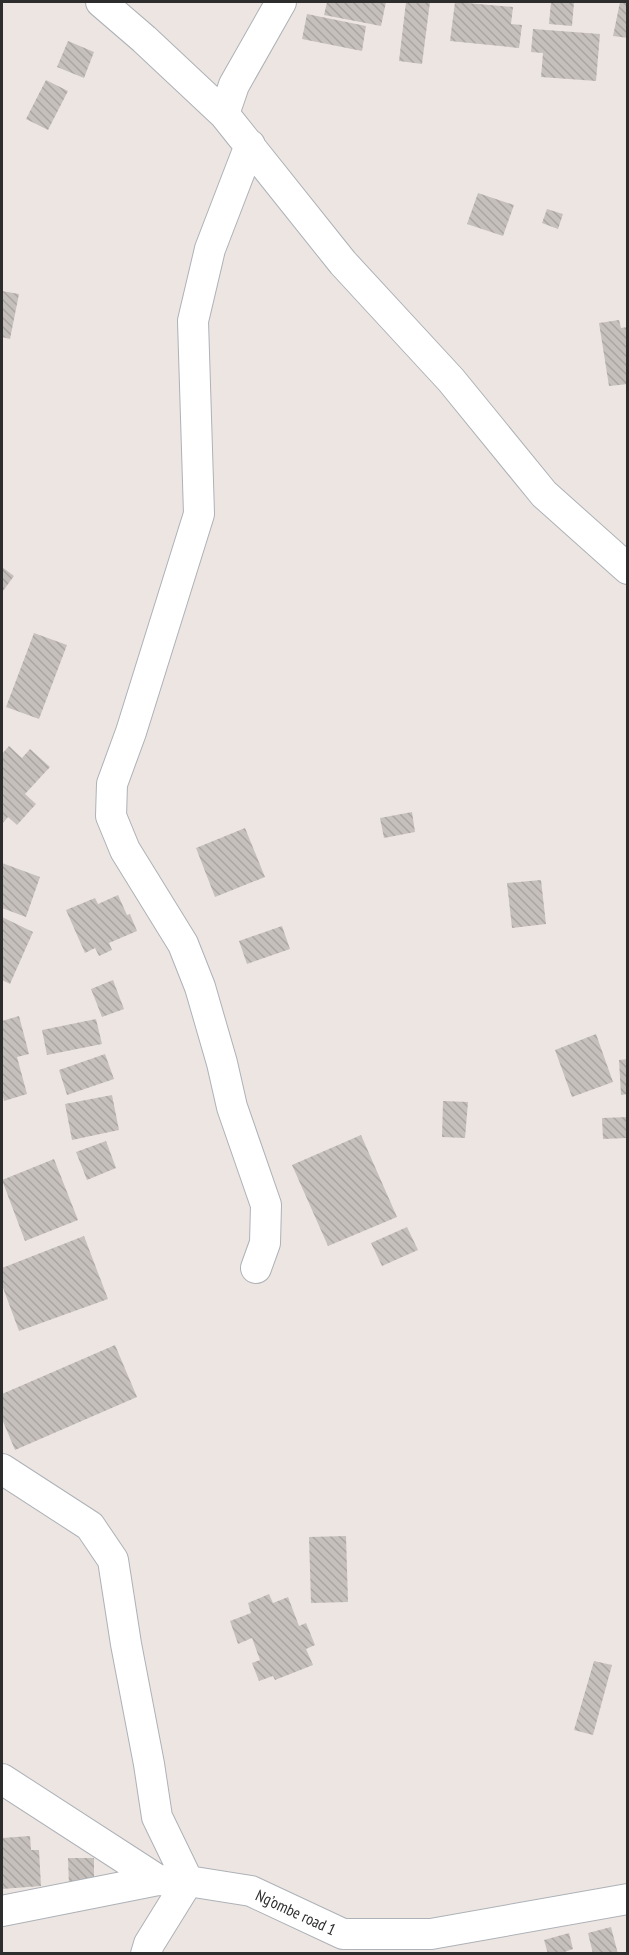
<svg xmlns="http://www.w3.org/2000/svg" width="629" height="1955" viewBox="0 0 629 1955" font-family="'PT Sans Narrow',sans-serif">
  <style>
    .building { fill: url(#building-back-hatch) }
    .lines { fill: none; stroke-linecap: round; stroke-linejoin: round }
    .minor-casing { stroke: #adb2b8; stroke-width: 32 }
    .minor { stroke: #fff; stroke-width: 30 }
    .labels { text-anchor: middle; dominant-baseline: central; stroke-width: 4.5; stroke-linejoin: round; paint-order: stroke }
    .street-label { font-size: 16px; fill: #2d2d2d; stroke: #fff }
  </style>
  <defs>
    <pattern id="building-back-hatch" width="6" height="6" patternUnits="userSpaceOnUse" patternTransform="scale(1.5)"><rect width="6" height="6" fill="#c6c0bc"/><path d="M-1 5l2 2M0 0l6 6M5-1l2 2" fill="none" stroke="#aaa5a2"/></pattern>
  </defs>
  <rect width="100%" height="100%" fill="#ede5e1"/>
  <path class="building" d="M327,2H386L381,26L324,15Z
    M406,2H430L422,64L399,61Z
    M455,2L513,7L511,24L522,25L519,48L450,41Z
    M551,2H574L572,26L549,24Z
    M620,2H628V38L613,36Z
    M307,14L366,26L362,51L302,39Z
    M533,29L600,34L596,81L541,77L543,53L531,52Z
    M68,41L94,52L84,78L57,67Z
    M46,80L68,91L48,130L26,119Z
    M478,193L514,205L503,236L467,224Z
    M547,209L563,214L558,229L542,223Z
    M2,291L19,294L10,339L2,337Z
    M619,320L621,328L628,327V384L609,386L599,323Z
    M2,567L14,576L3,591L2,590Z
    M34,633L67,645L39,719L6,707Z
    M9,746L22,758L30,749L50,767L25,794L36,804L17,825L8,817L2,824V754Z
    M412,812L415,832L384,838L380,818Z
    M245,828L265,877L215,897L196,848Z
    M2,863L40,877L26,917L2,908Z
    M541,880L546,924L512,928L507,883Z
    M118,895L127,915L130,914L137,931L109,943L112,950L99,956L95,948L85,953L66,910L95,898L98,904Z
    M2,917L33,932L10,984L2,980Z
    M282,926L290,949L247,964L239,941Z
    M113,980L124,1009L102,1017L91,989Z
    M19,1016L29,1054L17,1057L27,1094L4,1101L2,1092V1021Z
    M96,1019L102,1044L47,1055L42,1030Z
    M596,1034L613,1082L572,1097L555,1050Z
    M105,1054L114,1079L67,1095L59,1070Z
    M628,1059V1094L621,1095L619,1060Z
    M112,1095L119,1130L72,1140L65,1104Z
    M443,1101L468,1102L465,1138L442,1137Z
    M628,1117V1138L603,1139L602,1118Z
    M361,1135L397,1217L328,1246L292,1165Z
    M106,1141L116,1168L87,1180L76,1152Z
    M54,1159L78,1220L25,1241L2,1180Z
    M407,1227L418,1250L382,1266L371,1243Z
    M84,1236L108,1299L19,1331L2,1285V1268Z
    M115,1345L137,1397L15,1450L2,1419V1394Z
    M346,1536L348,1602L311,1603L309,1537Z
    M269,1594L273,1603L288,1597L299,1626L306,1623L315,1645L306,1649L313,1665L275,1680L273,1676L259,1681L252,1663L260,1660L252,1638L238,1644L230,1621L251,1613L248,1603Z
    M594,1661L612,1665L593,1735L574,1730Z
    M30,1836L31,1850H39L41,1886L2,1889V1838Z
    M68,1858H94V1886H69Z
    M611,1927L618,1954H593L588,1933Z
    M569,1933L573,1949L559,1954H548L544,1940Z"/>
  <g class="lines">
    <defs>
      <path id="minor" d="M101,2L144,39L224,114L343,263L451,380L544,494L628,569
        M224,114L234,85L281,2
        M250,145L210,249L193,321L199,514L131,732L112,784L111,816L125,850L183,944L200,987L222,1063L232,1107L266,1205L265,1243L256,1268
        M2,1469L90,1526L113,1560L126,1644L149,1764L157,1817L188,1881L149,1944L146,1954
        M2,1779L158,1880
        M2,1911L158,1880L188,1881L251,1891L343,1934H431L628,1899"/>
    </defs>
    <use href="#minor" class="minor-casing"/>
    <use href="#minor" class="minor"/>
  </g>
  <g class="labels">
    <g class="street-label">
      <text transform="translate(296 1912) rotate(25)">Ng’ombe road 1</text>
    </g>
  </g>
  <rect width="629" height="1955" fill="none" stroke="#2d2d2d" stroke-width="6"/>
</svg>
